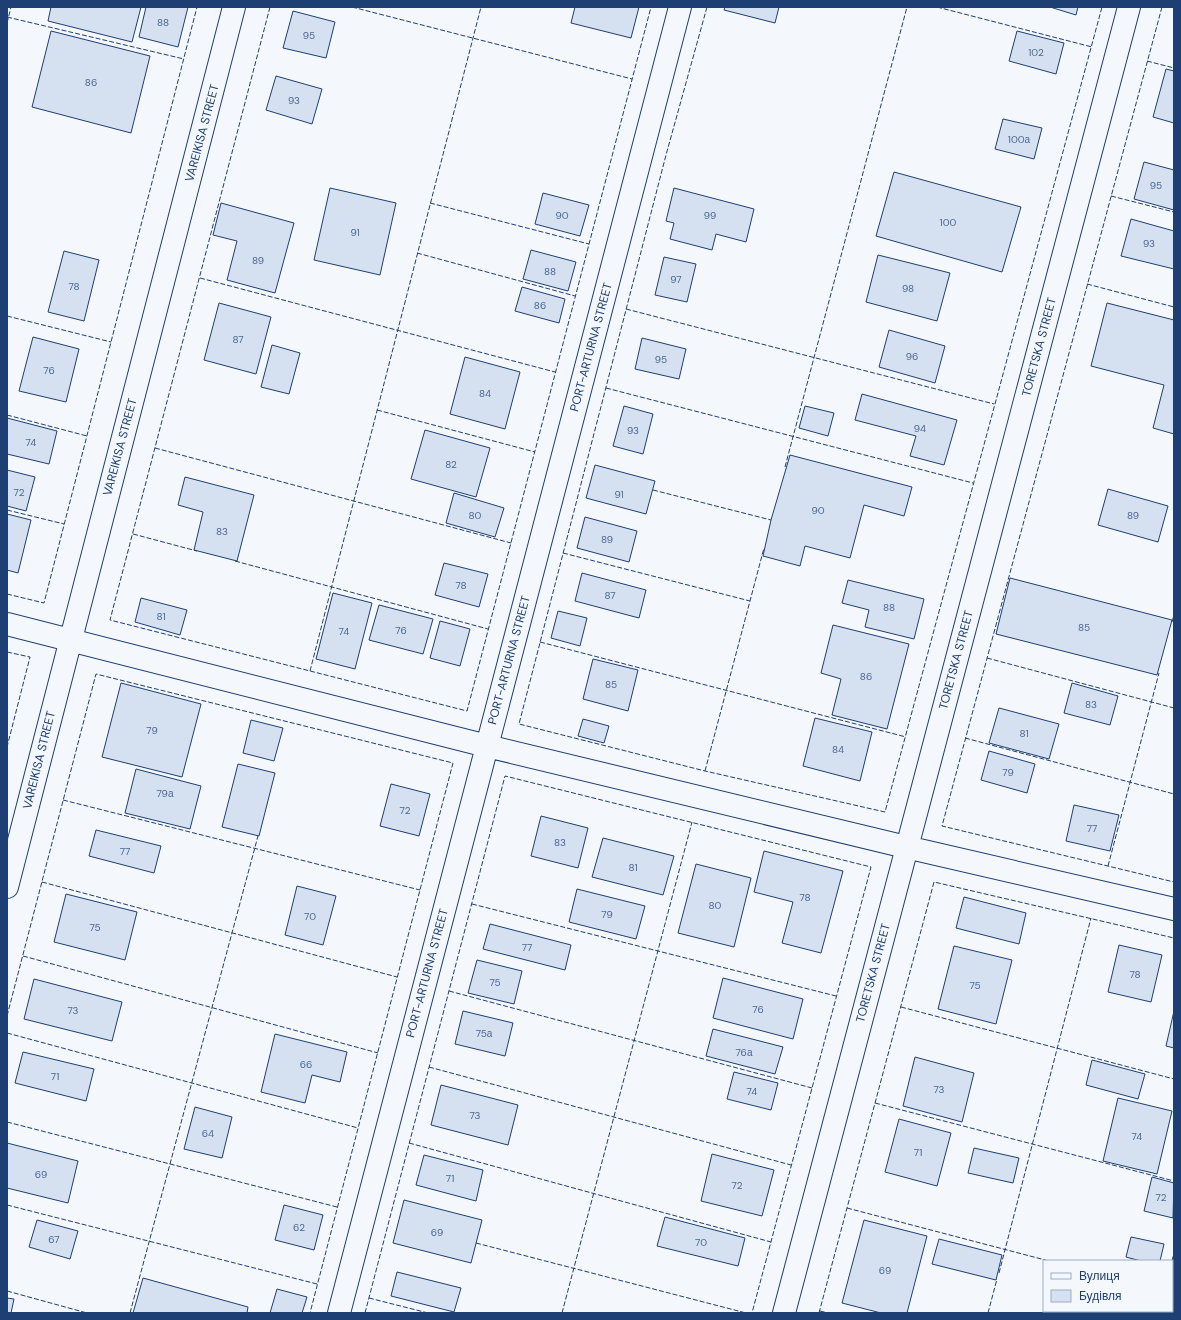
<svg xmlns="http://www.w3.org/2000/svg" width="1181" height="1320" viewBox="0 0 1181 1320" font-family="'DM Sans',sans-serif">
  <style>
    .building { fill: #d5e0f0; stroke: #1d3f73 }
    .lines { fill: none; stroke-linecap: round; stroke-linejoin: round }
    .minor-casing { stroke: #1d3f73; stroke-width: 24 }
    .minor { stroke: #f4f7fb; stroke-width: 22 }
    .fence { stroke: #1d3f73; stroke-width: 1; stroke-dasharray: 5 2; stroke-linecap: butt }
    .labels { text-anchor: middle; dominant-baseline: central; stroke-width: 3; stroke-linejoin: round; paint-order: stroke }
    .number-label { font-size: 10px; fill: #4b6792 }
    .street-label { font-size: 12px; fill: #1d3f73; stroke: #f4f7fb }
  </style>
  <rect width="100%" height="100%" fill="#f4f7fb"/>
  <path class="building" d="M51,7H141L132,42L48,21Z
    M146,7H188L178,47L139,37Z
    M575,7H639L631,38L571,23Z
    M725,7H779L775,23L724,10Z
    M1050,7H1078L1076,15Z
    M293,11L335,22L326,58L283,48Z
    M51,31L150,56L131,133L32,107Z
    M1017,31L1064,43L1056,74L1009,61Z
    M1166,69L1174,71V123L1153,117Z
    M276,76L322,89L312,124L266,110Z
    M1003,119L1042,128L1034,159L995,149Z
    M1144,162L1174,170V210L1134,199Z
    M894,172L1021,207L1002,272L876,236Z
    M330,188L396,203L380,275L314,260Z
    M674,188L754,209L746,242L716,234L712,250L670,239L674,223L666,221Z
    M543,193L589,205L580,236L535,224Z
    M221,203L294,223L275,293L227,280L237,241L213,235Z
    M1131,219L1174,231V269L1121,256Z
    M531,250L576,262L568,291L523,279Z
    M64,251L99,260L84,321L48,312Z
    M878,255L950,273L937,321L866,302Z
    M664,257L696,264L687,302L655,295Z
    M522,287L565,299L559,323L515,311Z
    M219,303L271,317L256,374L204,360Z
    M1107,303L1174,320V434L1153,428L1164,385L1091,366Z
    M889,330L945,346L935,383L879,367Z
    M33,337L79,349L66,402L19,391Z
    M642,338L686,349L679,379L635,369Z
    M272,345L300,353L289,394L261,387Z
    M465,357L520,372L505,429L450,414Z
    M862,394L957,420L944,465L910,456L916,436L855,420Z
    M624,406L653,414L643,454L613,446Z
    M805,406L834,413L828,436L799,428Z
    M7,418L57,431L49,464L7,454Z
    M425,430L490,448L476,497L411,479Z
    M790,455L912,487L904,516L864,505L850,558L805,546L800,566L763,556L771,520Z
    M595,465L655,481L646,514L586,498Z
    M7,470L35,477L26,511L7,506Z
    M185,477L254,495L237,561L194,550L203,512L178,505Z
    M1108,489L1168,506L1158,542L1098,525Z
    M454,493L504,508L495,537L446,523Z
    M7,514L31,520L18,573L7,570Z
    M585,517L637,531L629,562L577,548Z
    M444,563L488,574L479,607L435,595Z
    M582,573L646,590L639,618L575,601Z
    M1010,578L1172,620L1157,675L996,634Z
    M848,580L924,599L914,639L865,627L869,610L842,603Z
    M333,593L372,603L355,669L316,659Z
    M141,598L187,610L180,635L135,622Z
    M379,605L433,619L423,654L369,640Z
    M558,611L587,618L580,646L551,638Z
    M440,621L470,629L460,666L430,658Z
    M833,625L909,644L887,729L832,715L841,679L821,673Z
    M593,659L638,670L628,711L583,699Z
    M121,683L201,704L182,777L102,757Z
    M1072,683L1118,696L1110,725L1064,713Z
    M999,708L1059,724L1049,759L989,743Z
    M815,718L872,732L860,781L803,766Z
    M583,719L609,726L604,743L578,736Z
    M251,720L283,728L274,761L243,753Z
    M989,751L1035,764L1027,793L981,780Z
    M238,764L275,773L259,836L222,827Z
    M136,769L201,786L190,829L125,813Z
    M391,784L430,794L419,836L380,826Z
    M1074,805L1119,815L1110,851L1066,841Z
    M541,816L588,828L578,868L531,856Z
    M96,830L161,846L154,873L89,856Z
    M603,838L674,856L663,895L592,877Z
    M764,851L843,871L821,953L782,943L793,902L754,892Z
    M696,864L751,878L734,947L678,933Z
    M297,886L336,896L323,945L285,935Z
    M577,889L645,906L636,939L569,922Z
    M66,894L137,912L125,960L54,942Z
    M964,897L1026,913L1019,944L956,928Z
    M490,924L571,945L565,970L483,949Z
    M1119,945L1162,955L1151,1002L1108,992Z
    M954,946L1012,960L996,1024L938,1009Z
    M477,960L522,971L514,1004L468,993Z
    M723,978L803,999L793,1039L713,1018Z
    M34,979L122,1002L112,1041L24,1019Z
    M463,1011L513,1023L505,1056L455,1044Z
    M1174,1011V1048L1166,1046Z
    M713,1029L783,1047L775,1074L706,1056Z
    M275,1034L347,1052L340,1082L312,1075L305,1103L261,1092Z
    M23,1052L94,1069L86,1101L15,1083Z
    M915,1057L974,1073L962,1122L903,1106Z
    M1092,1060L1145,1074L1138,1099L1086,1085Z
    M734,1072L778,1083L771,1110L727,1099Z
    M441,1085L518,1105L508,1145L431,1125Z
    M1118,1098L1172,1111L1157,1174L1103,1161Z
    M195,1107L232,1117L222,1158L184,1149Z
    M899,1119L951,1133L937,1186L885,1172Z
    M7,1143L78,1161L68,1203L7,1188Z
    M974,1148L1019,1158L1013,1183L968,1173Z
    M712,1154L774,1170L762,1216L701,1201Z
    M424,1155L483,1170L476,1201L416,1185Z
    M1152,1177L1174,1183L1173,1218L1144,1211Z
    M404,1200L482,1220L471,1263L393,1243Z
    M284,1205L323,1215L314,1250L275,1240Z
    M665,1217L745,1238L738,1266L657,1246Z
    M37,1220L78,1231L70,1259L29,1247Z
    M864,1220L927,1236L907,1313H881L842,1303Z
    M1131,1237L1164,1244L1160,1261H1141L1126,1257Z
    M939,1239L1002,1255L996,1280L932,1264Z
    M397,1272L461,1288L454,1312L391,1296Z
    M143,1278L248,1307L247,1313H133Z
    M277,1289L307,1297L302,1313H270Z
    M7,1298L14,1299L11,1313H7Z"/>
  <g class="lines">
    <defs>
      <path id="minor" d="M7,624L487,746L906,847L1174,909
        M7,887L234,7
        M339,1313L680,7
        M784,1313L1129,7"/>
    </defs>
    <use href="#minor" class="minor-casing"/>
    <use href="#minor" class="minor"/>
    <path class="fence" d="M270,7L110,620L467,711L651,7
      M352,7L632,79
      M707,7L666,155L519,724L705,771L885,812L1102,7
      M937,7L1092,47
      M1162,7L942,826L1174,882
      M7,17L184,59
      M7,23L11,7
      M1147,61L1174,68
      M1111,196L1174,212
      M430,203L589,244
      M417,253L575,296
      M200,278L555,372
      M1087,284L1174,307
      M626,309L994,404
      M7,316L111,342
      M606,388L973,483
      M377,410L535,452
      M7,415L87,436
      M155,448L511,543
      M785,467L907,7
      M653,490L771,520
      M7,510L64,524
      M133,534L197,551
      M563,553L750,601
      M235,561L488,629
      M7,594L44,603L197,7
      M1172,622L1174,615
      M540,642L906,737
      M7,652L30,657L7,747
      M987,658L1174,708
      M310,671L481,7
      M965,738L1174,794
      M705,771L764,548
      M63,800L420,890
      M1108,866L1159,673
      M42,882L397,977
      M472,904L836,996
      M23,956L378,1053
      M449,991L812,1088
      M901,1007L1174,1079
      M7,1016L96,674L453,763L310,1313
      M7,1033L358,1128
      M429,1067L791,1165
      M875,1103L1174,1181
      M7,1122L337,1207
      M409,1143L771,1242
      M7,1205L317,1284
      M847,1208L1049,1261
      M476,1243L746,1313
      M1172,1261L1174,1253
      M999,1273L1091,918
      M7,1291L87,1313
      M369,1298L428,1313
      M820,1311L828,1313
      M130,1313L258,836
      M365,1313L505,776L871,867L752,1313
      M562,1313L692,822
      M819,1313L934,882L1174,938
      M988,1313L997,1279
      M1158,1313L1159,1311"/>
  </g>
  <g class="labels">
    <g class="number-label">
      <text x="163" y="22">88</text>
      <text x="309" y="35">95</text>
      <text x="1036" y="52">102</text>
      <text x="91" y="82">86</text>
      <text x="294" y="100">93</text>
      <text x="1019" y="139">100а</text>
      <text x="1156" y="185">95</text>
      <text x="562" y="215">90</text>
      <text x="710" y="215">99</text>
      <text x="948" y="222">100</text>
      <text x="355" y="232">91</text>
      <text x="1149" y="243">93</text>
      <text x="258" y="260">89</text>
      <text x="550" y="271">88</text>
      <text x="676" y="279">97</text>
      <text x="74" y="286">78</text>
      <text x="908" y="288">98</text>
      <text x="540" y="305">86</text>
      <text x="238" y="339">87</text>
      <text x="912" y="356">96</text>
      <text x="661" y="359">95</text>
      <text x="49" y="370">76</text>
      <text x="485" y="393">84</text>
      <text x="920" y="428">94</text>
      <text x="633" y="430">93</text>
      <text x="31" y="442">74</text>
      <text x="451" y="464">82</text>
      <text x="19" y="492">72</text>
      <text x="619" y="494">91</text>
      <text x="818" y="510">90</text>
      <text x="475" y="515">80</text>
      <text x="1133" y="515">89</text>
      <text x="222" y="531">83</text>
      <text x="607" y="539">89</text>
      <text x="461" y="585">78</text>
      <text x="610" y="595">87</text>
      <text x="889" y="607">88</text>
      <text x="161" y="616">81</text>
      <text x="1084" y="627">85</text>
      <text x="401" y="630">76</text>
      <text x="344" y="631">74</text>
      <text x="866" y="676">86</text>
      <text x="611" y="684">85</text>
      <text x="1091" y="704">83</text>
      <text x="152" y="730">79</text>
      <text x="1024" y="733">81</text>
      <text x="838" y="749">84</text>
      <text x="1008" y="772">79</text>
      <text x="165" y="793">79а</text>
      <text x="405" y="810">72</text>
      <text x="1092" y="828">77</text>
      <text x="560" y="842">83</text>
      <text x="125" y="851">77</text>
      <text x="633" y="867">81</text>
      <text x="805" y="897">78</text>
      <text x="715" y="905">80</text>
      <text x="607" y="914">79</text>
      <text x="310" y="916">70</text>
      <text x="95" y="927">75</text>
      <text x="527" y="947">77</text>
      <text x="1135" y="974">78</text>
      <text x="495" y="982">75</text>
      <text x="975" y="985">75</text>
      <text x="758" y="1009">76</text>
      <text x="73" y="1010">73</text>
      <text x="484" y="1033">75а</text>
      <text x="744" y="1052">76а</text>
      <text x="306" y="1064">66</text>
      <text x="55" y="1076">71</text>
      <text x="939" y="1089">73</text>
      <text x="752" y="1091">74</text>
      <text x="475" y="1115">73</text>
      <text x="208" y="1133">64</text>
      <text x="1137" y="1136">74</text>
      <text x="918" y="1152">71</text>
      <text x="41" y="1174">69</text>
      <text x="450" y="1178">71</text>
      <text x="737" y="1185">72</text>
      <text x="1161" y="1197">72</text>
      <text x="299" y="1227">62</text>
      <text x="437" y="1232">69</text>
      <text x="54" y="1239">67</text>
      <text x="701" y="1242">70</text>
      <text x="885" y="1270">69</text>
    </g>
    <g class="street-label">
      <text transform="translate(202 133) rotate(-75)">VAREIKISA STREET</text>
      <text transform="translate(591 347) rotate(-75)">PORT-ARTURNA STREET</text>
      <text transform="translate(1039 347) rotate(-75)">TORETSKA STREET</text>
      <text transform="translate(120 447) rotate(-75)">VAREIKISA STREET</text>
      <text transform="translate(509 660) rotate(-75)">PORT-ARTURNA STREET</text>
      <text transform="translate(956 660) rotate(-75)">TORETSKA STREET</text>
      <text transform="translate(39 760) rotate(-76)">VAREIKISA STREET</text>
      <text transform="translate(427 973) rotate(-75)">PORT-ARTURNA STREET</text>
      <text transform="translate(873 973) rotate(-75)">TORETSKA STREET</text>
    </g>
  </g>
  <rect width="1181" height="1320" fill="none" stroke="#1d3f73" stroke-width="16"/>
  <rect x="1043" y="1260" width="130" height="52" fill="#f4f7fb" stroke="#9eadc5"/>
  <rect x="1051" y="1273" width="20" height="6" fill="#f4f7fb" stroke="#9eadc5"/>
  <text x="1079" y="1280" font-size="12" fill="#1d3f73">Вулиця</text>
  <rect x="1051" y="1290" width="20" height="12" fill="#d5e0f0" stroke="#9eadc5"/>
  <text x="1079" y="1300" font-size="12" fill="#1d3f73">Будівля</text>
</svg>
